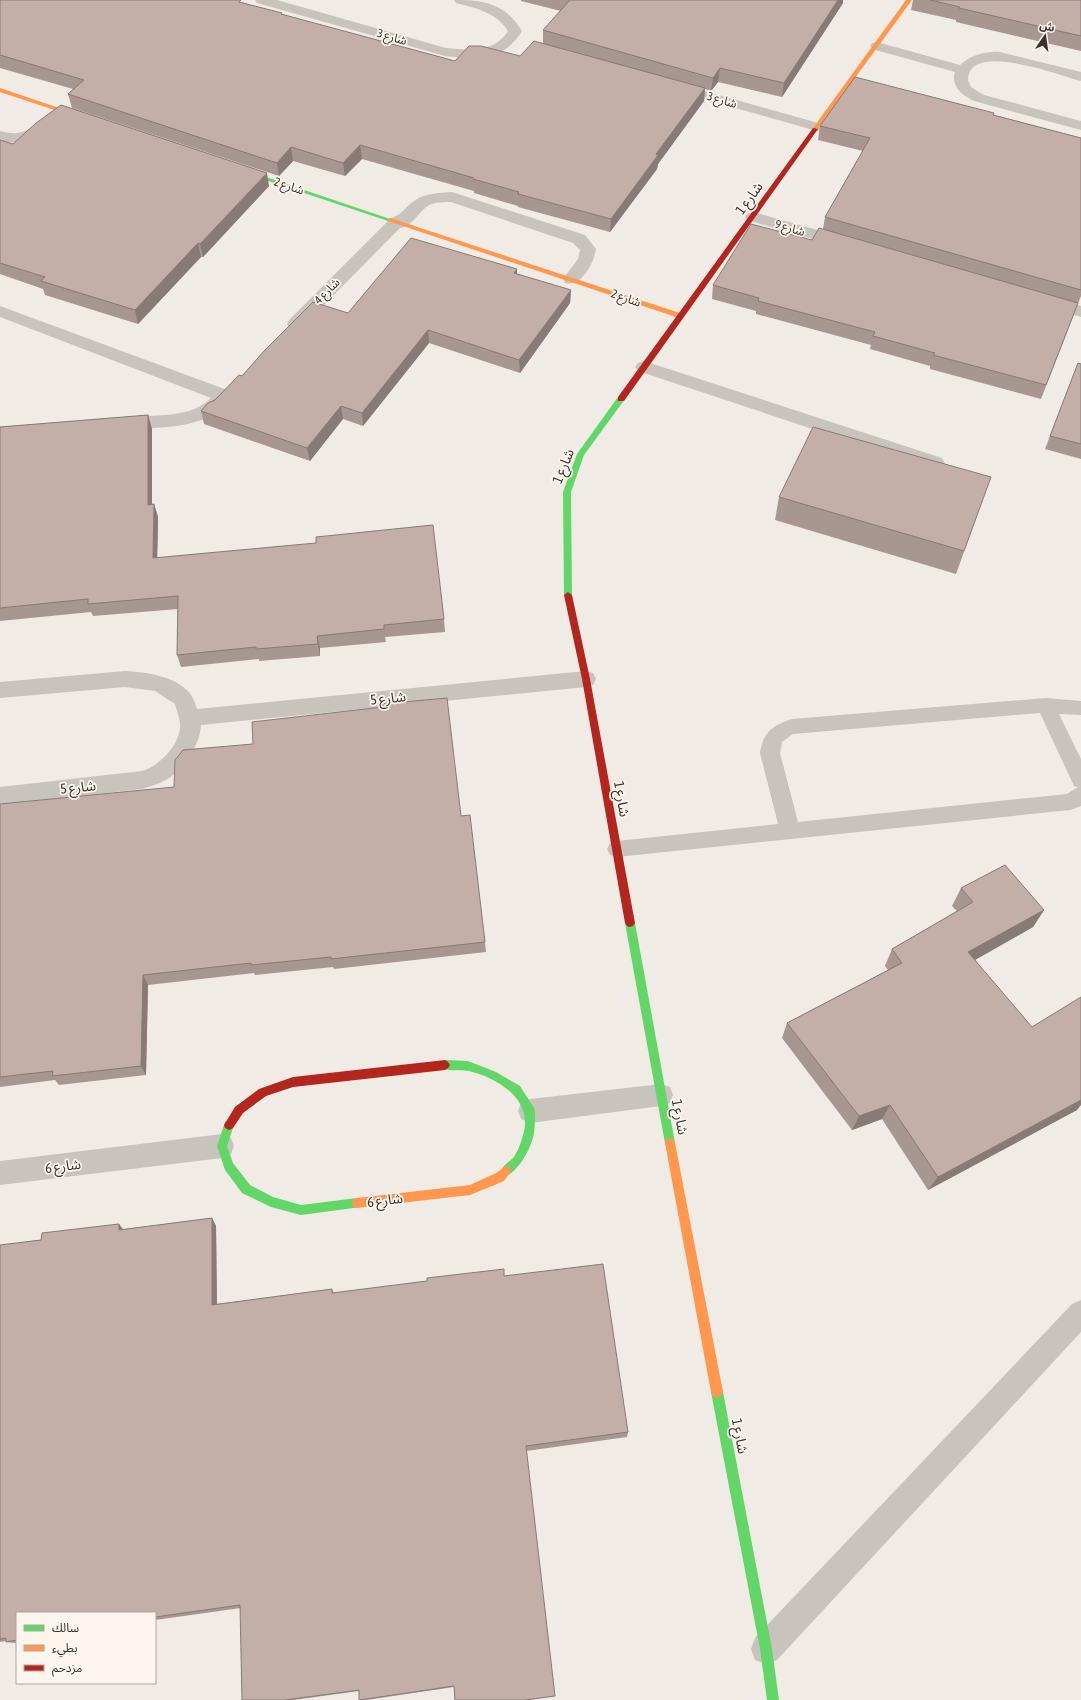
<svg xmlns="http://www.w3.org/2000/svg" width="1081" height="1700" viewBox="0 0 1081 1700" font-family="'Asap Condensed','Noto Sans Arabic',sans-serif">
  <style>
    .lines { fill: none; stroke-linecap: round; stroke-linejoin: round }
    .lane { fill: #c9c3be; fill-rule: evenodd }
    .street { fill: #c9c3be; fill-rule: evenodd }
    .fast { fill: #63d668; fill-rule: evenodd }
    .slow { fill: #ff974d; fill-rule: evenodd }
    .jam { fill: #b3261e; fill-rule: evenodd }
    .wall { fill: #a89690 }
    .shaded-wall { fill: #887a75 }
    .building { fill: #c3afa7; stroke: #887a75 }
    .labels { text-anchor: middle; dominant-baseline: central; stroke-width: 3.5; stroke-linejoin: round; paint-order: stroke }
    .far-street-label { font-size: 12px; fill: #3b302b; stroke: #fbf5ee }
    .street-label { font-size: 14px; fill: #3b302b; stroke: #fbf5ee }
  </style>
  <rect width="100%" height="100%" fill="#f0ebe5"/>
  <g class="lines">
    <path class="lane" d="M1046,698L1081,701V715L1059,714L1081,759V806L1070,810L617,857L610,855L607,849L610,843L617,841L778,824L760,753C764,731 772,726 792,719ZM1040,713L1074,786L1078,787L1067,794L798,822L780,753L782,742L793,734Z"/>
    <path class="street" d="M255,0H277L446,48C469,50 494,53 508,31C497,13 476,8 456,3L454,0C484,0 505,3 522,31C503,62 477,60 445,56L257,3Z
      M877,42L960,65C971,55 986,51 1000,52L1081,72V81C1061,76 969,40 968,80L971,87L984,95L1081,121V130L974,101C963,96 950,86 955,72L872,49L870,46L872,43Z
      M676,83L822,124L824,127L822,130L817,131L671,90L669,87L671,84Z
      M47,121L52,122L54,125C43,141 17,145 0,141V131C28,138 26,126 47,121Z
      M452,192L585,235L596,249C594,263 582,287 565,283L563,279L578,259L580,250L573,243L451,202C444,202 436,202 429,205C419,211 412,227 400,228L301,328L295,329L289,328L287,324L289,320L391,218C404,214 406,205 417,199C427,193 440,193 452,192Z
      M753,212L850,239L852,243L850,247L844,248L747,220L745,217L747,214Z
      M1046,297L1081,306V317L1040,306L1038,302L1040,298Z
      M0,306L230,391L233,396C212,431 156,427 120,430L114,428L111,424L114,420C145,411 186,423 211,398L0,317Z
      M644,361L942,458L945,463L942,468L936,469L930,468L638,371L635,367L638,363Z
      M125,671C146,672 174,676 189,692C193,697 195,703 197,709L586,671L593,673L596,679L593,685L586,687L201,725C200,746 183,770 166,780C159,784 150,786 142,789L0,805V787L142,771C159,766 178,747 180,728C181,720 177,712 175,704L155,691L125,687L0,698V682Z
      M661,1084L670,1087L673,1095L670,1103L661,1106L530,1123L521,1119L518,1111L521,1103L530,1099Z
      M222,1134L231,1138L234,1146L231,1154L222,1158L0,1185V1161Z
      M1081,1300V1332L777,1660L766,1664L755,1660L751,1649L755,1638L1072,1304Z"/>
    <path class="fast" d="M238,169H242L393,220L392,221H388L238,171Z
      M618,397H624L625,399L584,455L571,492L572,595L568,598L564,595L563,492L577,454Z
      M630,919L633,920L635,923L675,1143L674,1146L670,1148L666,1146L665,1143L625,923L627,920Z
      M445,1060L468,1061L496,1072L520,1086L534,1108L535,1111C535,1118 535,1126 534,1133C532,1147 519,1171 506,1176L502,1175L501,1171C503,1165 509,1162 513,1158C518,1152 521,1142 523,1135C534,1100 498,1078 469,1071C460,1069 450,1072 442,1068L440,1065L442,1062Z
      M229,1120L233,1122L234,1125L227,1146L233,1163L250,1185L273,1197L301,1205L357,1198L361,1199L362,1203L361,1207L301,1215L271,1207L242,1193L225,1170L217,1146L225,1122Z
      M717,1386L721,1388L723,1392L772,1649L779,1700H767L760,1649L711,1392L713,1388Z"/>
    <path class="slow" d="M906,0H912L817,130H813V128Z
      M0,88L86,117L87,118L82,119L0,92Z
      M390,218L683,314L684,316L683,318H679L388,221V219Z
      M670,1138L674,1140L675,1143L723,1392L721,1396L717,1398L713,1396L711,1392L665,1143L666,1140Z
      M506,1166L510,1167L511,1171L504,1181L470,1195L357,1208L353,1207L352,1203L353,1199L357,1198L470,1185L496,1173Z"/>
    <path class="jam" d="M813,128L818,129L624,401H618V397Z
      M568,592L572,595L590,679L635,923L633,926L630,927L627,926L625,923L582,679L564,595Z
      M445,1060L448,1062L450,1065L448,1068L445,1070L293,1087L266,1096L243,1113L233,1128L229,1130L225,1128L224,1125L235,1107L259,1089L293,1077Z"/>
  </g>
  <path class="wall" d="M0,0L241,2L283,15L455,61L520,56L543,43V30L561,11L521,1V0H843V3L782,97L718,82L711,91L705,89L704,101L658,164L657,169L610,232L518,207V206L474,193V191L362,159L345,176L293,161L279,176L72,108L68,94L73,89L0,68Z
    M913,0H1081V51L956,22V20L911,10Z
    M994,115L1081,138V296L1041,399L930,369V366L870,349L871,345L756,314V311L712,299L713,285L812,240L823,229L825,217L863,151L818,140L820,126Z
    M0,140L13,144L269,186L203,257H201L138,324L45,295L43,289L0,274Z
    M517,269V274L571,290L570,303L520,373L429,343L363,426L343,419L310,461L204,424L201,411L242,376L348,313Z
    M1078,363L1081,364V459L1045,449Z
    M148,415L152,429V504H154L158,517L157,558L444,619L445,632L385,637L386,642L320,648V656L259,661V659L181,667L177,655L178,609L93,616L91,612L0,621V427Z
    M991,477L956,574L775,520L779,497Z
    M0,804L461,816L485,942L486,952L334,969L333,967L255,975L254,973L148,985L146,1075L59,1085L55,1080L0,1087Z
    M961,888L1044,910L1033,927L975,960L1077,1110L928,1190L882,1119L852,1130L782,1038L787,1023L888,970L885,966L892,949L957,911L952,906Z
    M212,1218L216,1226L217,1304L332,1289L334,1293L504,1276L628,1432L627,1437L526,1451L554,1696L529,1700H455L454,1687L366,1700H359V1691L293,1700H242L241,1608L155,1620V1613H17V1643H15L6,1642V1641L0,1642V1245Z"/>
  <path class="shaded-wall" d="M838,0H843V3L782,97L784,83Z
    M720,68L718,82L711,91L713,78Z
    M705,88L704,101L658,164L657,169L610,232L611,219L656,154Z
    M360,145L362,159L345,176L343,163Z
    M291,147L293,161L279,176L277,163Z
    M267,173L269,186L203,257L200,244Z
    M198,243L201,257L138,324L135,310Z
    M517,269V283L514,273Z
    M571,290L570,303L520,373L519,360Z
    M428,330L429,343L363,426L362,413Z
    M341,406L343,419L310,461L307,448Z
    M148,415L152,429V518L148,505Z
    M154,504L158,517L157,571L153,558Z
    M317,636L320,648V656L318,644Z
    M1044,910L1033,927L959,969L968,952Z
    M143,975L148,985L146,1075L141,1066Z
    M1081,1100V1105L1077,1110L928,1190L938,1177Z
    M890,1105L882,1119L852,1130L859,1116Z
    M212,1218L216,1226L217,1311L212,1305Z
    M119,1224L125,1232L119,1230Z"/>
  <path class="building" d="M0,0H241L239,2L282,13L281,14L455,61L469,46H481L520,56L534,41L705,88L656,154L658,155L611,219L518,194L519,192L473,179L474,178L360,145L343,163L291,147L277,163L68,94L84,80L0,55Z
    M570,0H838L784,83L720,68L713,78L543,30Z
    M930,0H1081V36L959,8L960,7Z
    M855,77L994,113L993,115L1081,138V290L825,217L870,138L820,126Z
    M61,105L267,173L200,244L198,243L135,310L41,281L45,277L0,263V140L13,144L36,123Z
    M751,224L812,240L819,228L1078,303L1046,385L933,355L935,353L873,336L875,332L758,301L759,298L713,285Z
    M411,238L517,269L514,273L571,290L519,360L428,330L362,413L341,406L307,448L201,411L208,403L215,400L239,375L242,376L265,350L313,302L348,313Z
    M1078,363L1081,364V444L1050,436Z
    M148,415V505L154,504L153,558L316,543V537L433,525L444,619L384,625V629L317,636L318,644L256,649V647L177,655L178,596L88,604V599L0,608V427Z
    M813,427L991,477L964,551L779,497Z
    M447,698L461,816L470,815L485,942L331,959V957L251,965V963L143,975L141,1066L52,1076L53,1071L0,1077V804L174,787L175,760L183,750L253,744L252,722L383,707L382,704Z
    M1005,865L1044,910L968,952L1032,1027L1081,997V1100L938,1177L890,1105L859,1116L787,1023L902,963L892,949L973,902L961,888Z
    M212,1218V1305L332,1289V1293L427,1281V1278L504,1269V1276L603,1264L628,1432L526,1446L555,1696L525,1700H455L454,1686L359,1700V1690L285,1700H242L240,1605L155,1617V1613H17V1640L6,1642V1638L0,1639V1245L41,1240L42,1233L119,1224V1230Z"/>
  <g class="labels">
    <g class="far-street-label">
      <text transform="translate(392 37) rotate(16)">شارع 3</text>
      <text transform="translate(722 100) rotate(16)">شارع 3</text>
      <text transform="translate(289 186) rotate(18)">شارع 2</text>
      <text transform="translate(790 228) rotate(16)">شارع 9</text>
      <text transform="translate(327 291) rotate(-45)">شارع 4</text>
      <text transform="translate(626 298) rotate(19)">شارع 2</text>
    </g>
    <g class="street-label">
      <text transform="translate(749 198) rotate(-54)">شارع 1</text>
      <text transform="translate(563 466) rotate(-68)">شارع 1</text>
      <text transform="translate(388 698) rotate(-6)">شارع 5</text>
      <text transform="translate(78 787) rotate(-6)">شارع 5</text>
      <text transform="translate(622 799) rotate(80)">شارع 1</text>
      <text transform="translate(680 1117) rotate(79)">شارع 1</text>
      <text transform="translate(63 1166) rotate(-7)">شارع 6</text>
      <text transform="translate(385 1200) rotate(-7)">شارع 6</text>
      <text transform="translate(740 1436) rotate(79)">شارع 1</text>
    </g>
  </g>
  <rect x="16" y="1612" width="140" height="72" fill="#fbf5ee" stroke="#aea6a0"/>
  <rect x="24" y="1625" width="20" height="6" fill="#63d668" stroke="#aea6a0"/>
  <text x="52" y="1632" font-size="12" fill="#3b302b">سالك</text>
  <rect x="24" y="1645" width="20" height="6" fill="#ff974d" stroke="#aea6a0"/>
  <text x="52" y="1652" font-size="12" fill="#3b302b">بطيء</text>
  <rect x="24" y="1665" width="20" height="6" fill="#b3261e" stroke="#aea6a0"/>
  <text x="52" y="1672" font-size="12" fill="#3b302b">مزدحم</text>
  <g transform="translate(1045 36) rotate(13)" stroke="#fbf5ee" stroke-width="3" paint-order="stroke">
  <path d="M0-3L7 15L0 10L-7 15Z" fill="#3b302b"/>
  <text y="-6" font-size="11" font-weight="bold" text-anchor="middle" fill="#3b302b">ش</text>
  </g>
</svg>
